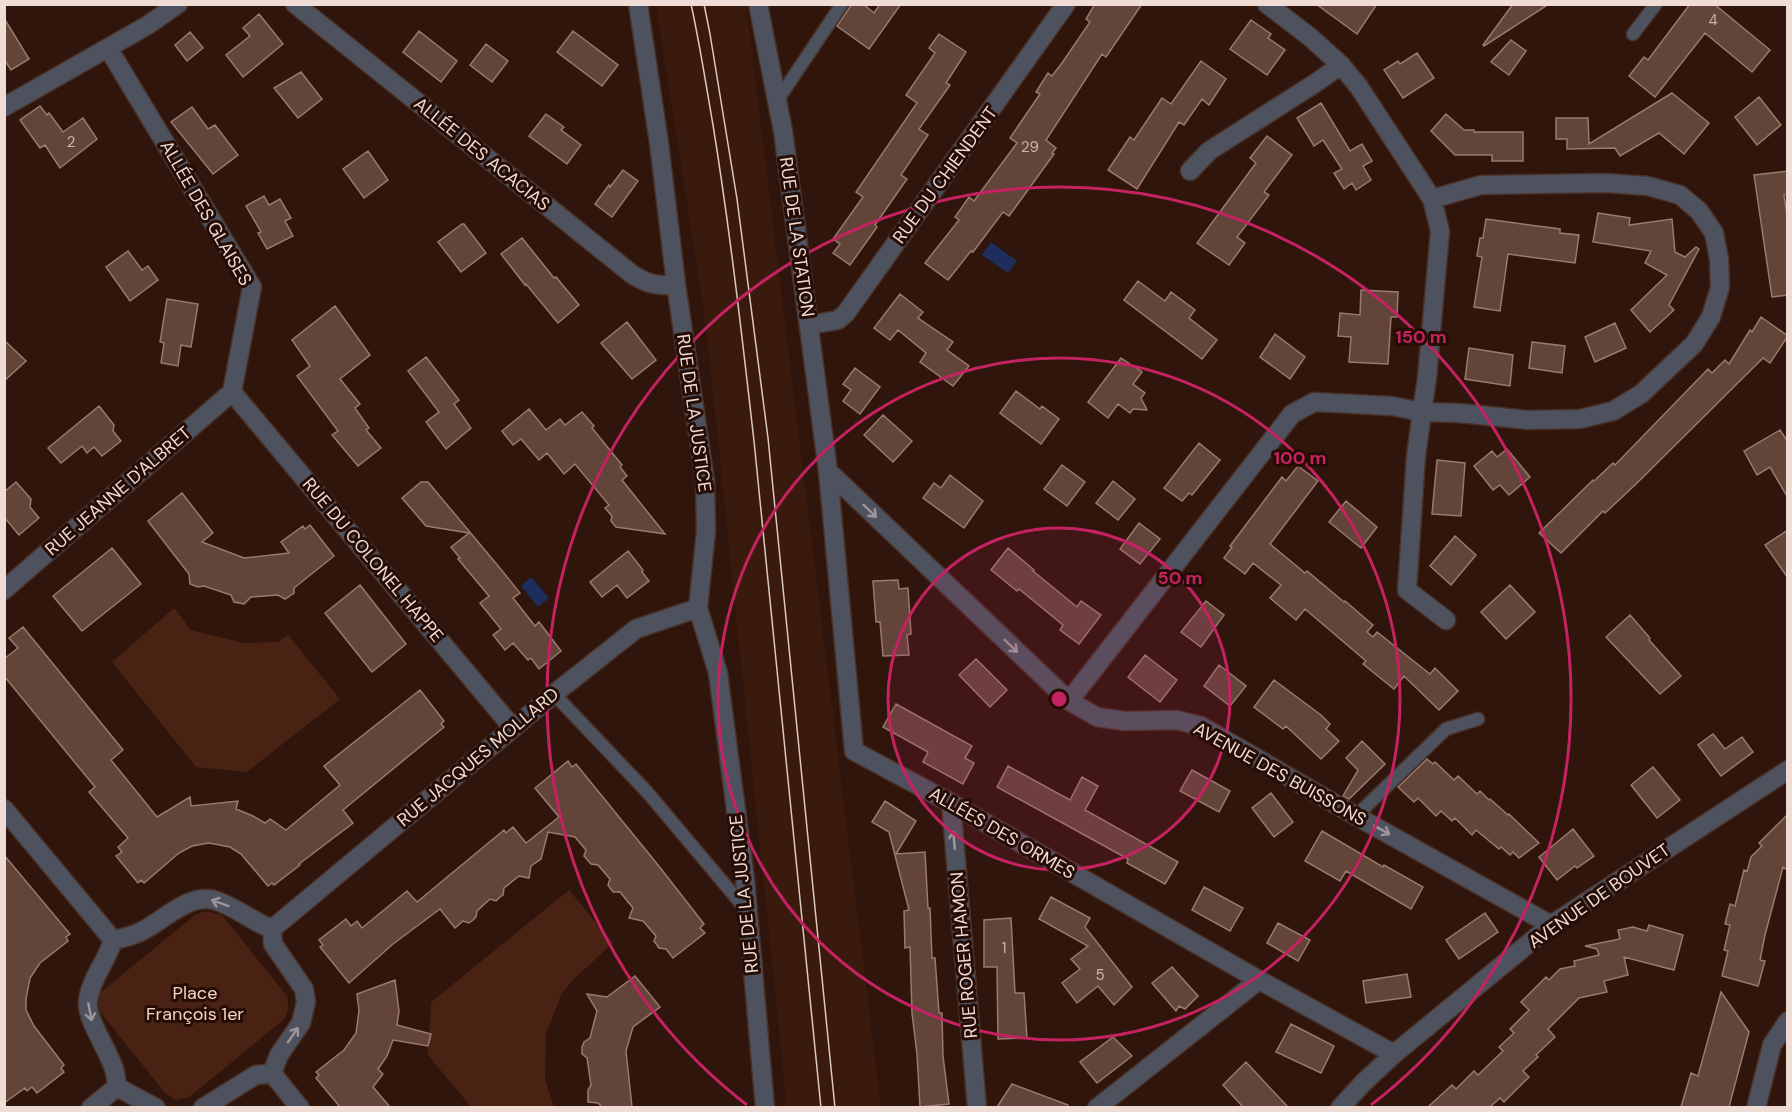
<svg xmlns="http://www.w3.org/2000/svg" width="1792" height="1112" viewBox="0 0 1792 1112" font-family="'DM Sans',sans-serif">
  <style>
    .built { fill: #3b1a0e }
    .green { fill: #4a2213 }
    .water { fill: #1d2d5c }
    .building { fill: #624439; stroke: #9b796e; stroke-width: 1.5 }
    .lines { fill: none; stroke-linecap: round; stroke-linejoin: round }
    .lane-casing { stroke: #4a3128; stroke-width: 15 }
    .street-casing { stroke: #4a3128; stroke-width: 21 }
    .lane { stroke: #4d525e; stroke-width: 12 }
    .street { stroke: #4d525e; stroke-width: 18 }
    .tram { stroke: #dbc8c0; stroke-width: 1.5 }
    .oneway { stroke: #9e979a }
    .ring { fill: none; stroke: #c42261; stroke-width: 3 }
    .labels { text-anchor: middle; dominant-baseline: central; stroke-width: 6; stroke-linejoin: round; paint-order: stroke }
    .number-label { font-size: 15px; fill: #ccb6ae }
    .street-label { font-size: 18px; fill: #efdcd5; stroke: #250c04 }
    .park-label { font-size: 18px; fill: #f7d1c3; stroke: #250c04 }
    .centre { fill: #c42261; stroke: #250c04; stroke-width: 3 }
    .ring-label { font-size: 18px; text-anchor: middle; font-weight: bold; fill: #c42261; stroke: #250c04; stroke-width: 6; stroke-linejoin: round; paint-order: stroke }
  </style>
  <rect width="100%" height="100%" fill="#2f150c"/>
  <path class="built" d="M656,5H746L881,1107H787L706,325Z"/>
  <path class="green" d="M174,608L191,630L244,643L278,642L288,635L340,699L247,772L196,767L112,662Z
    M569,890L613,943L572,981L562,993L546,1034L545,1079L554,1107H471L428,1055L431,1002Z
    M202,912H209L222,915L287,996C289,1007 289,1014 281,1022L189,1097L176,1100L165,1093L100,1012L98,1001L101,992L195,915Z"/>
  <path class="water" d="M991,242L1017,261L1008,273L982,255Z
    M531,577L549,598L538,607L521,586Z"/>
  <path class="building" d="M852,4H863L874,13L880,4H901L869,49L837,26Z
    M1095,4H1142L1106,57L1102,54L1046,140L1056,148L1052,153L1054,154L1009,216L1003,212L973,252L971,251L948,280L925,263L959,220L955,217L969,197L974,201L1017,143L1010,138L1040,94L1036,92L1048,73L1052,76L1062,63L1090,22L1086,19Z
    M1316,4H1377L1357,34Z
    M1513,4H1549L1484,46L1483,45Z
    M1690,4H1714L1770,50L1752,72L1705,33L1655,97L1629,76L1644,57L1648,60Z
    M259,14L283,44L243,77L226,55L250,36L243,28Z
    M4,18L29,59L11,70L4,59Z
    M1251,20L1271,34L1268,38L1285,50L1267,75L1230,49Z
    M419,31L457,61L441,82L403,52Z
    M573,31L618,65L602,86L557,52Z
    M190,32L203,48L187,61L175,45Z
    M939,34L966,52L946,83L950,85L919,129L928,135L901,175L907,179L875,225L877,227L850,265L833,253L840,244L833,239L863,197L856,192L917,103L906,95L935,53L929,48Z
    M1511,40L1526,51L1509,75L1491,62Z
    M486,44L508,61L492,82L470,65Z
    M1417,53L1434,78L1403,98L1384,70L1398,61L1400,64Z
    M1201,61L1226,79L1209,105L1202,99L1184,125L1179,122L1137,189L1108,170L1130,137L1134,140L1162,98L1171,104Z
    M301,72L322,99L298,118L274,88Z
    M1672,93L1709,123L1684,154L1659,133L1620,156L1615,148L1567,149V139H1556V118H1588L1589,144Z
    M1759,97L1781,125L1757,145L1735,117Z
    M1321,103L1350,151L1362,144L1372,161L1363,166L1371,180L1356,190L1352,183L1344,189L1334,173L1342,169L1323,140L1314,146L1297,118Z
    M40,106L47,115L49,113L63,132L83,118L97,139L60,168L45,145L40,148L20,120Z
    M192,107L208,129L215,125L238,155L213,174L171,122Z
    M546,114L564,127L561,130L581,145L567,164L529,136Z
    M1446,114L1464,130H1474V132H1523V161H1492V155H1455L1431,131Z
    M1267,136L1292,155L1264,192L1269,195L1237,237L1245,243L1229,265L1197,243L1256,163L1250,158Z
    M368,151L388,180L364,198L343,169Z
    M623,170L638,181L612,217L595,204L609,185L610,187Z
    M1788,171V194L1784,195L1788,222V295L1772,297L1754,175Z
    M264,196L269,205L280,199L291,218L285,221L293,236L267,249L258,233L261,232L246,206Z
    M1598,213L1630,218L1629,225L1672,219L1675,252L1685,257L1696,247L1699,249L1669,305L1674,310L1650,332L1631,310L1667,275L1645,263L1651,251L1593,242Z
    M1486,219L1560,229V233L1579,235L1575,263L1508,254L1500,311L1474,307L1482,257L1477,256L1480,238H1483Z
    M462,224H464L486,253L461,272L438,242Z
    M522,238L554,278L556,277L579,305L558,323L526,284L525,285L501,254Z
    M128,251L142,270L148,266L158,280L130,301L106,267Z
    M1138,281L1165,301L1171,292L1195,310L1189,318L1217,340L1202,359L1124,300Z
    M1361,290L1398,292L1397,317H1391L1388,364L1349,362L1351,337L1338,336L1340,313L1360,315Z
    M900,294L923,312L918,318L953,342L947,350L969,366L953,386L920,362L926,353L898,330L890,340L874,328Z
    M167,299L198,304L191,347L181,345L178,366L161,363L164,343L160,342Z
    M335,306L370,355L340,379L360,404L355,408L369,428L366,430L381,448L358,466L332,435L338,431L297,376L310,366L292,340Z
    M1761,317L1788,336L1770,363L1763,358L1635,485L1605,513L1603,511L1561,553L1539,533L1593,480L1594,481L1613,463L1615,465L1708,369L1712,373L1725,360L1729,364L1750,330L1752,332Z
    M627,322L656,360L632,379L601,343Z
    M1615,323L1626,348L1595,362L1585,337Z
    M1275,334L1305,357L1290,379L1260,357Z
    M4,340L26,361L4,381Z
    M1532,342L1565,346L1562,373L1529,368Z
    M1469,348L1513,355L1510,386L1465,379Z
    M426,357L459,400L454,404L471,428L446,449L426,422L439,412L408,371Z
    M1121,358L1142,372L1133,384L1145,393L1141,398L1147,410L1133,409L1130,413L1118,404L1108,418L1088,402Z
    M855,368L880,387L860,414L843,401L851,390L843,384Z
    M1016,391L1040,409L1042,406L1059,419L1041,444L1000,413Z
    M99,406L114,425L113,431L121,441L102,456L94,447L87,453L82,446L61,463L48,448Z
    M529,409L546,430L560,419L565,425L582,412L594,426L592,428L622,465L620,467L627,476L622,480L665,534L616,527L611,521L612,516L605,508L609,505L575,464L564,474L547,453L539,460L521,439L513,445L502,431Z
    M883,415L912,441L893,462L864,435Z
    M1780,430L1788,442V498L1770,467L1757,475L1744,451Z
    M1199,443L1220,460L1192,495L1189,493L1182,501L1164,488Z
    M1507,449L1530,477L1509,495L1500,485L1493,490L1474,466L1492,451L1497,457Z
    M1437,460L1465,463L1461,516L1432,514Z
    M1062,465L1085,482L1067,506L1044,489Z
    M1298,466L1318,481L1270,544L1305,573L1307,571L1344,602L1345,601L1373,625L1367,632L1373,637L1377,632L1430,674L1435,668L1458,691L1439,710L1404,676L1394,689L1363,664L1366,661L1305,609L1296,620L1270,598L1281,585L1253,563L1245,574L1224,558L1232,547L1230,546L1282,477L1286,481Z
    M950,475L983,501L964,528L923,498L934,483L941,488Z
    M1113,481L1135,499L1118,520L1096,503Z
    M16,482L31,499L30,507L39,518L19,535L4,517V492Z
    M421,482H428L499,567L520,593L513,598L535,626L539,622L561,651L539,669L531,658L528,660L513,643L505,650L493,635L501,629L480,603L489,596L458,559L460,558L451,547L469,533L426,526L402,498Z
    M182,493L213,533L202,542L244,558L289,553L281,542L303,526L305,529L310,525L334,556L294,588V593L285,599L278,595L251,597L244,604L234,602L231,595L204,586L198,587L190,584L189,574L148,521Z
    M1346,501L1377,527L1361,548L1329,522Z
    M1139,523L1160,539L1140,564L1120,549Z
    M1788,530V578L1765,545Z
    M1455,536L1476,555L1451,585L1430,566Z
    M112,548L141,584L82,631L53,596Z
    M1008,548L1034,570L1033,571L1077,607L1081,601L1101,615L1079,644L1060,630L1063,625L1019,589L1017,591L991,570Z
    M628,551L643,570L642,572L649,581L627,598L617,585L602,597L590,582Z
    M898,580L899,589L908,588L911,634L907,635L909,655L883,656L880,622H876L873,581Z
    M360,585L406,644L372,672L325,613Z
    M1510,585L1535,612L1506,639L1481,612Z
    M1206,601L1224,615L1201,647L1181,632Z
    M1630,615L1650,638L1649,640L1681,676L1660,694L1606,637Z
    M23,627L123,750L111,760L157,817L190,797L191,806L238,801L236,809L253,816L265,823L270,819L286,830L340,785L324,766L420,690L444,721L441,724L444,727L343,810L353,823L299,864L300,865L274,885L272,883L268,886L241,854L230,847L209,843L192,846L179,853L144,883L141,880L138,883L116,856L122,852L118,847L128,838L89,792L95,787L4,676V659L18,648L9,638Z
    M1145,655L1177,680L1160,702L1128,677Z
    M976,659L1007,690L990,707L959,675Z
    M1219,665L1246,686L1230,706L1204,686Z
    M1274,680L1321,715L1330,724L1326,729L1339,741L1321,759L1286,726L1283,729L1254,707Z
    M896,704L972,746L965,758L974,763L963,784L923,762L928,752L883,727Z
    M1713,734L1725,749L1742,737L1753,752L1721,776L1698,745Z
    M1362,741L1385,764L1349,799L1343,796L1358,770L1346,758Z
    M1427,759L1433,764L1435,762L1454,780L1458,776L1477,794L1480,791L1489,800L1490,799L1508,815L1509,814L1539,843L1519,858L1513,852L1510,855L1501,847L1499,849L1476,830L1472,835L1455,818L1452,821L1441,811L1436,816L1418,798L1414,802L1398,787Z
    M568,761L572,767L576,764L658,865L704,924L700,928L705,933L673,958L666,949L659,948L657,945L654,941L656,936L643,921L629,918L633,908L620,892H613L608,885L610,879L598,865L591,864L584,856L586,850L575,837L548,832L541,859L531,866L529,878L519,876L504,888L503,895L500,897L496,901L490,899L477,911L476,917L473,920L469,923L463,921L455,928L440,909L393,944L349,983L320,947L323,945L319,940L346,919L351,926L357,921L362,928L407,891L417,902L504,830L506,833L513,827L526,843L559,817L535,788Z
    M1008,766L1070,800L1082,777L1098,786L1085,810L1178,862L1165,884L1127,863L1128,859L997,787Z
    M1653,767L1680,800L1657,818L1631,785Z
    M1192,770L1230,791L1219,812L1180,791Z
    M1271,793L1293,822L1274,837L1252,808Z
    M885,801L916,821L896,854L925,852L928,908H930L932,958H935L939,1013H942L943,1056L949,1104L920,1107L917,1054L912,1013L910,947L905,948L904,911L909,910L889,832L872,822Z
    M1788,814V871L1783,867L1765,935L1760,960L1765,961L1758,986L1722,976L1728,951L1724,950L1730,925L1725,924L1730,904L1735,906L1744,870L1747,871L1751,857L1762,846L1759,843Z
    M1573,829L1594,856L1577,868L1575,866L1557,880L1539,857Z
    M1322,831L1383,867L1384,865L1423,887L1411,909L1346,871L1340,881L1305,861Z
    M4,855L70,934L66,937L68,941L40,963L30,978L26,999V1010L34,1026L64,1065L61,1068L64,1072L37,1093L32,1087L27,1091L25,1088L4,1103Z
    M1204,887L1243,908L1230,931L1192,910Z
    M1051,897L1090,918L1085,927L1132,987L1114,1005L1098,986L1077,1003L1062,983L1080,969L1071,959L1088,946L1039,919Z
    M1485,913L1498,932L1459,959L1446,940Z
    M1011,918L1015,993H1024L1027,1038L998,1039L997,967H984V920Z
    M1278,923L1310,940L1298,961L1267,943Z
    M1649,925L1683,935L1674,970L1624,957L1628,975L1604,981L1607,992L1579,998L1548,1029L1555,1037L1536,1055L1538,1057L1523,1071L1529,1077L1504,1102L1500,1098L1490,1107H1428L1452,1085L1456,1089L1474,1071L1478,1075L1503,1051L1499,1047L1514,1033L1510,1029L1529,1010L1521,1002L1546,977L1549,980L1560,969L1575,966L1574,961L1599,955L1597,949L1585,946L1620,939L1618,930L1633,927L1647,931Z
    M1172,967L1198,996L1185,1009L1179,1006L1176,1011L1152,983Z
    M1407,974L1411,997L1366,1003L1363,981Z
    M635,976L660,1007L633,1027L626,1051L632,1107H602L598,1103L588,1102V1090L591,1085L587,1058L582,1054V1047L584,1042L590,1038L597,1011L587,994L607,997Z
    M395,980L399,1011L397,1025L431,1034L428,1046L393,1040L387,1056L378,1069L383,1074L373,1087L390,1107H340L316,1078L319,1075L316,1072L344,1050L356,1033L359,1011L357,994Z
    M1721,992L1749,1032L1729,1107H1681L1691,1073L1698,1076Z
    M1291,1024L1334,1046L1321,1073L1276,1052Z
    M1113,1037L1132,1056L1097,1083L1080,1062Z
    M1246,1062L1270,1088L1288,1107H1243L1223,1085Z
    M1012,1084L1068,1105V1107H997Z"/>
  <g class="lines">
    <defs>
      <path id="lane" d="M1633,34L1656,4
        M777,101L842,4
        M554,694L648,793L748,912
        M1356,816L1446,729L1478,719"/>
      <path id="street" d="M295,4L633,275C648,284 659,287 676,284
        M638,4L659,143L676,284L705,481L706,531L698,608L718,673L745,879L765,1108
        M758,4L783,131L828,471L854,751L951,803L1259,980L1394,1054
        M108,48L252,287L232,392
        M4,107L148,25L178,4
        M1190,171L1209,151L1314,84L1341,65
        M1432,199L1481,185L1606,183L1648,186L1680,195L1699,211L1714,233L1719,259L1720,287L1711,317L1694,344L1641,394L1613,411L1580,419L1528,420L1459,413L1422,412L1416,456L1407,590L1446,620
        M809,325L838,320L846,313L1066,4
        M232,392L513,728
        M828,471L1069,701L1097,717L1124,721L1176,720L1201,726L1356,816L1551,925
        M4,590L232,392
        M1069,701L1292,414L1314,402L1392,406L1422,412L1427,378L1440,231L1432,199L1359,87L1341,65L1310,37L1267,4
        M951,803L977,1108
        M4,809L113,940
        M272,929L554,694L636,629L698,608
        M272,1073L300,1108
        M91,1108L117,1087
        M156,1108L117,1087C116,1081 116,1074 114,1069C108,1049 85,1018 88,1000C91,978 107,961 113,940C124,938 134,936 144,930C165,919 188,894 214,900C235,906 251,921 272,929
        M203,1108L256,1075L272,1073L279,1055L301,1023L306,1002L304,989L273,944L272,929
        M1097,1108L1259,980
        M1340,1108L1363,1083L1394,1054L1551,925L1788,770
        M1756,1108L1772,1045L1788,1021"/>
    </defs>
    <use href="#lane" class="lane-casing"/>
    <use href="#street" class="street-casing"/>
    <use href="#lane" class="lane"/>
    <use href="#street" class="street"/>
    <path class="tram" d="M691,4C700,45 706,85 713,125C730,230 742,336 754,441L821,1108
      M704,4L710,34L737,199L768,438L835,1108"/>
  </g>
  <defs><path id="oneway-shaft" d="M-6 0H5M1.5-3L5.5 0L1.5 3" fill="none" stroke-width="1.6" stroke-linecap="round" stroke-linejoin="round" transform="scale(1.5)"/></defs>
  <g class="oneway">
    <use href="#oneway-shaft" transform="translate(870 511) rotate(44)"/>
    <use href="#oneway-shaft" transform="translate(1011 646) rotate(44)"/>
    <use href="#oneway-shaft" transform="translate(1382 830) rotate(29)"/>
    <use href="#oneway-shaft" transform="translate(954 840) rotate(-95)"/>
    <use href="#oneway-shaft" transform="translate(220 903) rotate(-160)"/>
    <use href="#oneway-shaft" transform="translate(90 1012) rotate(79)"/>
    <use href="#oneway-shaft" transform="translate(293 1035) rotate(-55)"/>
  </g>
  <circle cx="1059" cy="699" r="171" fill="#c42261" fill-opacity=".12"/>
  <g class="ring">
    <circle cx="1059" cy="699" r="171"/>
    <circle cx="1059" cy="699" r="341"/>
    <path d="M747 1105A512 512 0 1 1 1371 1105"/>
  </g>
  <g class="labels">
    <g class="number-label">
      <text x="1713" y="20">4</text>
      <text x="71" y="142">2</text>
      <text x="1030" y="147">29</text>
      <text x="1004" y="948">1</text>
      <text x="1100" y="975">5</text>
    </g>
    <g class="street-label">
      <text transform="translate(482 154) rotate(39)">ALLÉE DES ACACIAS</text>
      <text transform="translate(945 175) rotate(-54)">RUE DU CHIENDENT</text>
      <text transform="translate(206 213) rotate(60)">ALLÉE DES GLAISES</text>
      <text transform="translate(797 237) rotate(82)">RUE DE LA STATION</text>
      <text transform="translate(694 413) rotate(82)">RUE DE LA JUSTICE</text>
      <text transform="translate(118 491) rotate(-41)">RUE JEANNE D'ALBRET</text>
      <text transform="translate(373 560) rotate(50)">RUE DU COLONEL HAPPE</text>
      <text transform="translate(478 757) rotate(-40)">RUE JACQUES MOLLARD</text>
      <text transform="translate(1280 774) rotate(29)">AVENUE DES BUISSONS</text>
      <text transform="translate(1002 833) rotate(30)">ALLÉES DES ORMES</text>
      <text transform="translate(744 894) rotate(-96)">RUE DE LA JUSTICE</text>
      <text transform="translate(1599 896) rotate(-35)">AVENUE DE BOUVET</text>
      <text transform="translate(964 955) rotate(-95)">RUE ROGER HAMON</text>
    </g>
    <g class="park-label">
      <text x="195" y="993">Place<tspan x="195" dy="21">François 1er</tspan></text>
    </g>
  </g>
  <circle cx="1059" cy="699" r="9" class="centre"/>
  <g class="ring-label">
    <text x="1421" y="343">150 m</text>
    <text x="1300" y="464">100 m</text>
    <text x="1180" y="584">50 m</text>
  </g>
  <rect width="1792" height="1112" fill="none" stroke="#efdcd5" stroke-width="12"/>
</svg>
